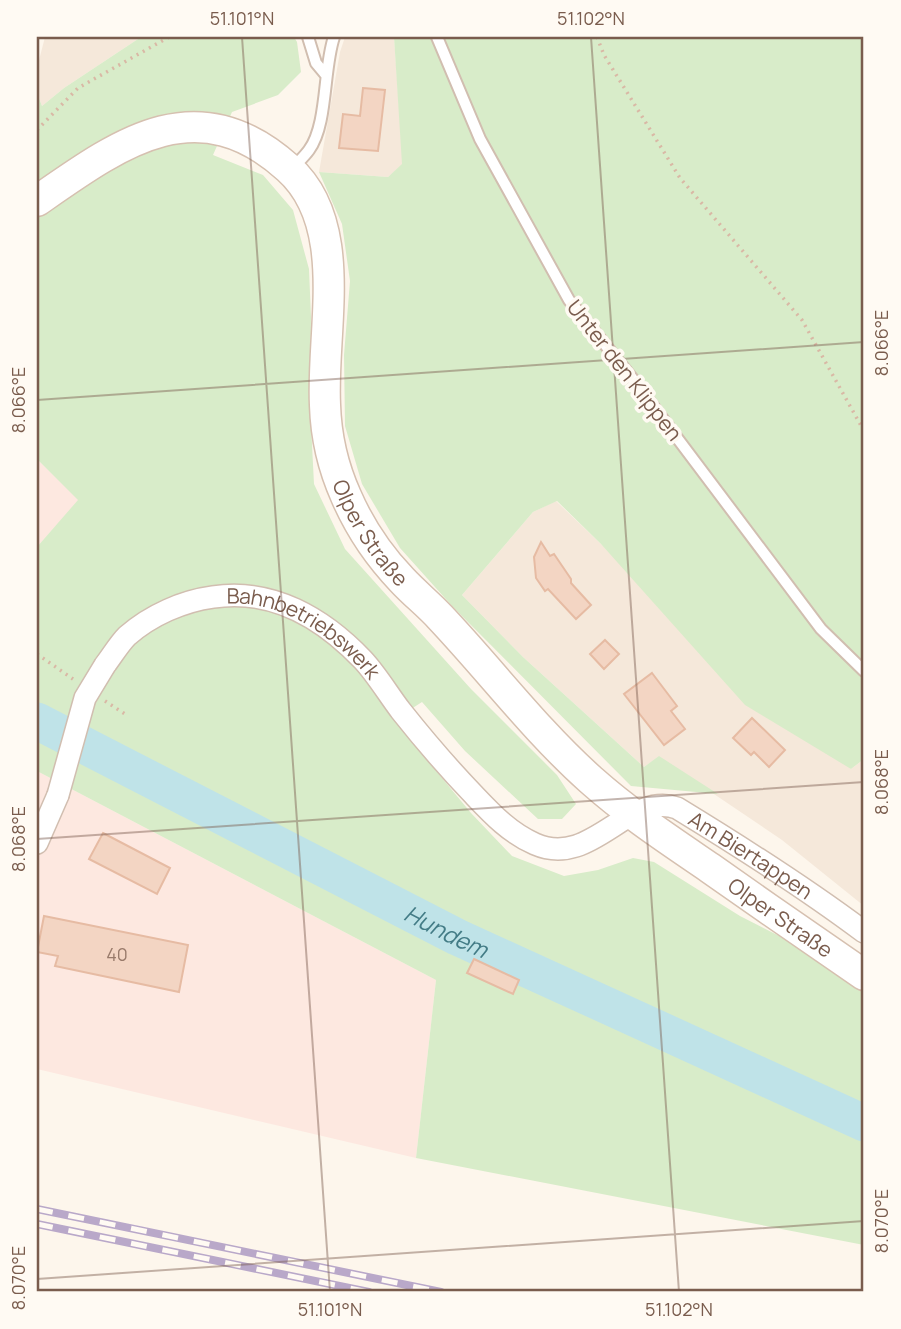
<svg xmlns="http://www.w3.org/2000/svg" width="901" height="1329" viewBox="0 0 901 1329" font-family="Manrope,sans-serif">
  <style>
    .residential { fill: #f5e8da }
    .commercial { fill: #fde8e0 }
    .green { fill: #d8ecc9 }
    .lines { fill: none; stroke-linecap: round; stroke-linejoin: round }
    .river { stroke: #bfe3e8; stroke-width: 37 }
    .building { fill: #f3d5c3; stroke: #e6bba3; stroke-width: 2 }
    .lane-casing { stroke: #d1beb0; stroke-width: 14 }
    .street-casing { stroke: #d1beb0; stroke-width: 24 }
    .secondary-casing { stroke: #d6c0b0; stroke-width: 33 }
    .path { stroke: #d9b8a5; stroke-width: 3.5; stroke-dasharray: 2 5; stroke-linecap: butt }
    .lane { stroke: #fff; stroke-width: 10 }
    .street { stroke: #fff; stroke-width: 21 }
    .secondary { stroke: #fff; stroke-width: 30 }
    .rail-casing { stroke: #b9a8c9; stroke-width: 8 }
    .rail { stroke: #fffaf3; stroke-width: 5; stroke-dasharray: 16; stroke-linecap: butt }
    .street-bridge-casing { stroke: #d1beb0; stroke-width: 24; stroke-linecap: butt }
    .street-bridge { stroke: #fff; stroke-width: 21 }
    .ticks { fill: none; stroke: #7a5c4d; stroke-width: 2; stroke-opacity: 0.45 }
    .labels { text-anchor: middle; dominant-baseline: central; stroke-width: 7; stroke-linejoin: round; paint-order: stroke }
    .number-label { font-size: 18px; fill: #987a6a }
    .street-label { font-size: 21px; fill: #7a5c4d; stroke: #fffaf3 }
    .water-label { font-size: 23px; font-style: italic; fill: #437c86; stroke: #fffaf3 }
    .neatline { fill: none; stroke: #7a5c4d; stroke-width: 2.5 }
    .ticks-label { font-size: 18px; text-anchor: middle; fill: #7a5c4d }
  </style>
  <rect width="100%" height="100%" fill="#fdf6ec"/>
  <path class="residential" d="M45,37H141L64,88L42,106L37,93V68Z
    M345,37H394L403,164L388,177L319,172L340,52Z
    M556,501L601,544L851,769L864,759V906L782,840L659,757L644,767L523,657L462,595L533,512Z"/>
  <path class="commercial" d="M37,459L79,500L37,547Z
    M37,771L436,980L416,1158L37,1069Z"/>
  <path class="green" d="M141,37H294L297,42L301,72L278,95L232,112L213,155L263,175L293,210L309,269L311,317L310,405L314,484L345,549L471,689L557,775L576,804L562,819H538L465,751L422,702L394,720L471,813L512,856L564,876L598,870L633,858L654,862L740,916L803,948L864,990V1245L416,1158L436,980L37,771V547L78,500L37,459V93L42,106L64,88Z
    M394,37H864V759L851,769L745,705L601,544L557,501L533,512L462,595L523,657L644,767L659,756L718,794L631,786L452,606L400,548L362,484L345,426L344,355L350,281L342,224L319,172L388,177L402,164Z"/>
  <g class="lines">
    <path class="river" id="s1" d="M37,721L457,937L864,1123"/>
  </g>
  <path class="building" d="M363,88L385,90L378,151L339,148L343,114L360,116Z
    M541,542L550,556L554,554L571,579V583L591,605L576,619L548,589L545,591L536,578L534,557Z
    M605,640L619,654L604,669L590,654Z
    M652,673L677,706L671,711L685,729L664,745L624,694Z
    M752,718L785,750L769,767L754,752L751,755L733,738Z
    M103,833L170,868L157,894L89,859Z
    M44,916L188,945L179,992L55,966L58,956L37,952Z
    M474,959L519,980L513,994L467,973Z"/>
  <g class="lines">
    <defs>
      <path id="lane" d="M308,37L316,63L326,75
        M437,37L480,139L569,300L632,378L821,629L864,671
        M291,170C297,163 304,157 309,150C328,124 323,69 334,37"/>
      <g id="street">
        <path id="s2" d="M105,665C112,656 119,644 127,636C151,615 183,601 213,597C272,588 323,618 363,660C377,675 388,694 401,711C424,740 448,768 474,795C493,815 510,833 535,844C592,869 627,791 677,808C741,847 804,887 864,932"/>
        <path d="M37,843L58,795"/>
      </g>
      <g id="secondary">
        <path id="s3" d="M37,201C120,143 197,86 288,168C351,224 321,330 325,405C326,437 333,467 346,496C359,526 379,556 402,580C414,593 428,604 440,617C491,671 536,731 591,780C628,813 669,840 710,868C761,904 813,940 864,975"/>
      </g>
    </defs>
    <use href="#lane" class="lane-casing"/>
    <use href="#street" class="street-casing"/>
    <use href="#secondary" class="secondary-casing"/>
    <path class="path" d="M597,37L604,55L680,178L802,320L864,431
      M37,130L78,88L169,37
      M37,654L73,679
      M105,701L125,714"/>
    <use href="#lane" class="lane"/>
    <use href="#street" class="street"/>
    <use href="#secondary" class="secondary"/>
    <defs>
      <path id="rail" d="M37,1209L441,1292
        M37,1224L369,1292"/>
    </defs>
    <use href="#rail" class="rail-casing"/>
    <use href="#rail" class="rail"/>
    <defs>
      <path id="street-bridge" d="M58,795L85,698L105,665"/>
    </defs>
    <use href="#street-bridge" class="street-bridge-casing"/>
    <use href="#street-bridge" class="street-bridge"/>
  </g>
  <path class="ticks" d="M242,37L330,1292M591,37L679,1292M37,400L864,342M37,839L864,782M37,1279L864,1221"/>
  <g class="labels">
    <g class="number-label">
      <text x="117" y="954">40</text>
    </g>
    <g class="street-label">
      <text transform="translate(625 370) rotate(52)">Unter den Klippen</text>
      <text stroke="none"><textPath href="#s3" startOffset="667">Olper Straße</textPath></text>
      <text stroke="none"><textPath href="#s2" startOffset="234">Bahnbetriebswerk</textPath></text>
      <text stroke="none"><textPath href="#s2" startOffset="796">Am Biertappen</textPath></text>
      <text stroke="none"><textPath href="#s3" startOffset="1234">Olper Straße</textPath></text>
    </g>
    <g class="water-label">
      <text stroke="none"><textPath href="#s1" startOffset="460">Hundem</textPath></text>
    </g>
  </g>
  <rect width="901" height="1329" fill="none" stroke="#fffaf3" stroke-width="77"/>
  <rect x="38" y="38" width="824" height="1252" class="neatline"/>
  <g class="ticks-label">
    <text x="242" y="25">51.101°N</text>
    <text x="591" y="25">51.102°N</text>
    <text transform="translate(882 343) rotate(-90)" y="6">8.066°E</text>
    <text transform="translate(19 400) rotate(-90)" y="6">8.066°E</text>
    <text transform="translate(882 782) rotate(-90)" y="6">8.068°E</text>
    <text transform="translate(19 839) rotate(-90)" y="6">8.068°E</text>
    <text transform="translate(882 1221) rotate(-90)" y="6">8.070°E</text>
    <text transform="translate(19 1278) rotate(-90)" y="6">8.070°E</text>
    <text x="330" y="1316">51.101°N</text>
    <text x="679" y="1316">51.102°N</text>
  </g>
</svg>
